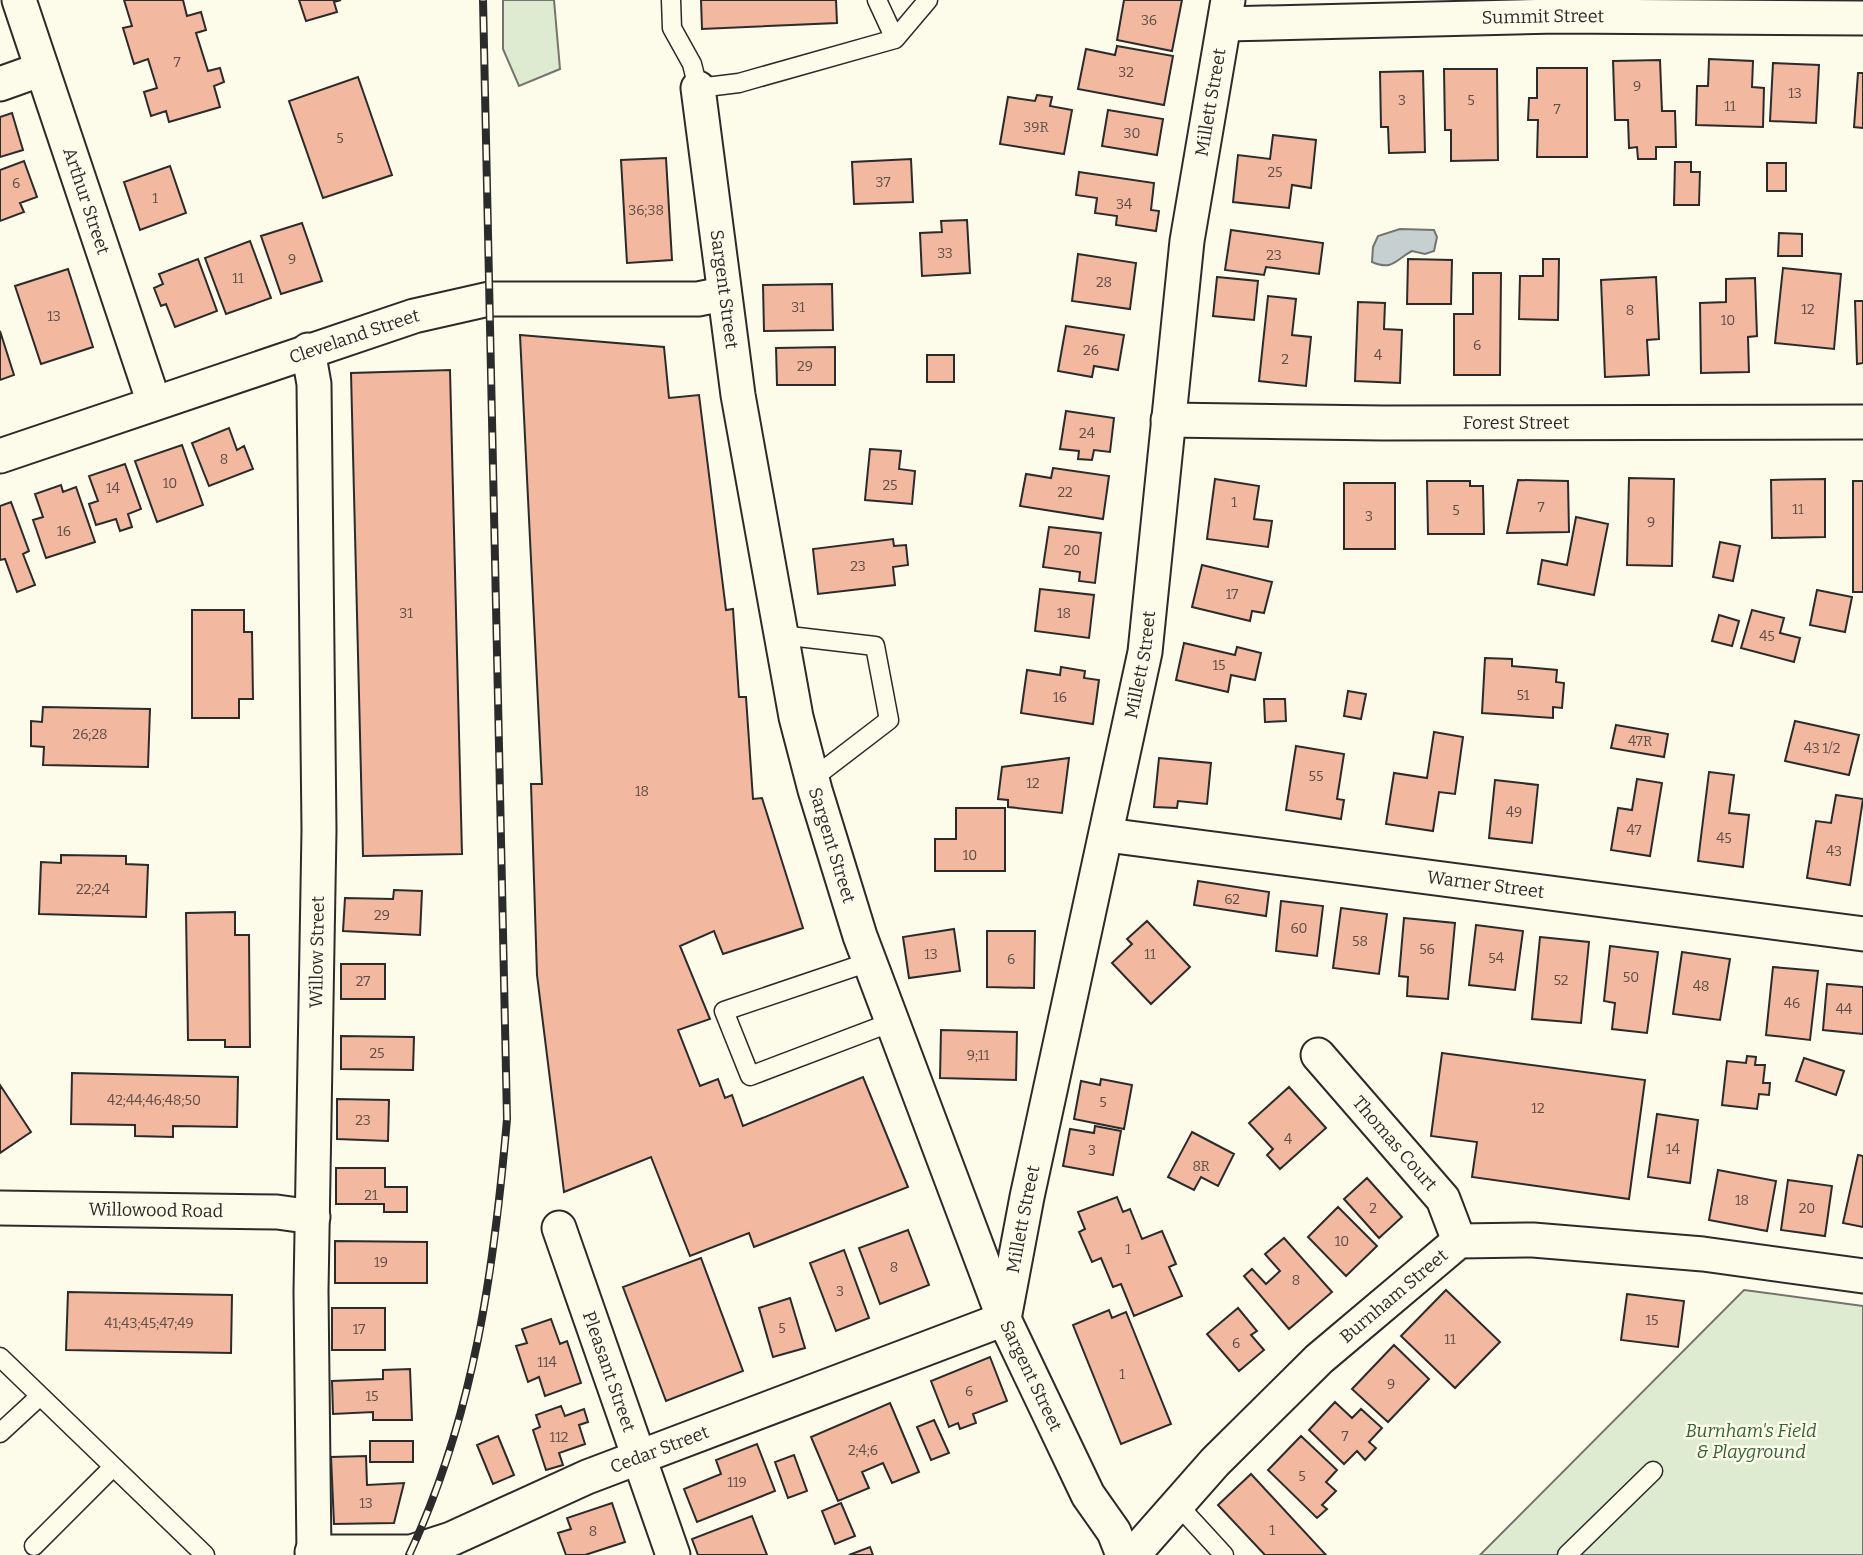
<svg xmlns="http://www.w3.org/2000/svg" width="1863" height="1555" viewBox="0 0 1863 1555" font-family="Bitter,serif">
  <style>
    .green { fill: #deebd1; stroke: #74746e; stroke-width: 2 }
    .water { fill: #c7d0d0; stroke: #74746e; stroke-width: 2 }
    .building { fill: #f2b8a0; stroke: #2b2b2b; stroke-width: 2 }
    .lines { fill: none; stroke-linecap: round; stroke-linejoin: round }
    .lane-casing { stroke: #2b2b2b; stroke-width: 21 }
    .street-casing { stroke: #2b2b2b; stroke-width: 37 }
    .lane { stroke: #fdfbea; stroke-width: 18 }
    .street { stroke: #fdfbea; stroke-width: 33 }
    .rail-casing { stroke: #2b2b2b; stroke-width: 8 }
    .rail { stroke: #fdfbea; stroke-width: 5; stroke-dasharray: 16; stroke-linecap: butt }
    .labels { text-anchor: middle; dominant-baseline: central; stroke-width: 5; stroke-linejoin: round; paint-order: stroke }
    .number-label { font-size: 14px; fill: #5d4e48 }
    .street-label { font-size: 18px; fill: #2b2b2b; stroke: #fdfbea }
    .park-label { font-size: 18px; font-style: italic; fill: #34623c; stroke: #fdfbea }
  </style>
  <rect width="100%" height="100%" fill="#fdfbea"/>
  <path class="green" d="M503,0H554L560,69L519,86L503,49Z
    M1744,1290L1863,1306V1555H1480Z"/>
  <path class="water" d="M1400,229L1434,230L1437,237L1434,251L1425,254L1412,251C1395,260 1393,271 1372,262L1373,247L1378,236Z"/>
  <path class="building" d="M124,0H183L187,16L201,12L206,30L196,33L208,71L220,68L224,82L214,86L220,107L169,122L166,111L151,116L144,92L157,88L148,59L134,64L123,28L132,26Z
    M299,0H341L334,2L337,12L306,21Z
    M701,0H836L837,23L702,29Z
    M1124,0H1182L1172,51L1117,40Z
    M1117,46L1173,56L1164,105L1078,89L1086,49L1115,55Z
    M1709,59L1753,61L1752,87L1764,88L1763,127L1696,125L1697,86H1708Z
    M1660,60L1662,111H1675L1676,147H1656V159H1638L1637,147L1629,148L1628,120H1615L1613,61Z
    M1773,63L1819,65L1816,123L1770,121Z
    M1537,68H1587V157H1537L1538,120H1528L1529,98H1537Z
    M1444,69H1497L1498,160L1451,161V130H1445Z
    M1423,71L1425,152L1389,153L1388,127H1381L1380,72Z
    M1858,73H1863V128L1854,127Z
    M358,77L392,175L323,198L289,101Z
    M1037,95L1052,97L1050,106L1072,110L1064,154L1000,144L1008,97L1035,101Z
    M1108,110L1163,119L1157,155L1102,146Z
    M12,113L23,150L0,157V117Z
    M1273,135L1316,140L1311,188L1292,185L1289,208L1233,202L1238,155L1270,159Z
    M666,158L672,260L627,263L621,160Z
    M911,159L913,202L854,204L852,162Z
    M24,161L37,197L20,203L24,212L0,221V170Z
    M1675,162H1691V172H1700L1699,205H1674Z
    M1767,163H1786V191H1767Z
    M170,166L186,213L140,230L124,182Z
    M1079,172L1154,183L1151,210L1159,211L1156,231L1116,225L1117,216L1095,213L1097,198L1076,195Z
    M967,220L970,273L922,276L920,233L942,232L941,221Z
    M302,223L322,281L281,294L261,236Z
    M1231,230L1323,243L1319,274L1266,267L1264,275L1225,270Z
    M1779,233L1802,234V256H1778Z
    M250,241L271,298L226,314L205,258Z
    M1078,254L1136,263L1130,309L1072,301Z
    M198,259L217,311L175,327L166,304L161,306L154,288L163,284L159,274Z
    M1408,259L1452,260L1451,304H1407Z
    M1543,259H1559L1558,320L1519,319L1520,276H1543Z
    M1783,268L1841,274L1834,349L1775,343Z
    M68,269L93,347L41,364L15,286Z
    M1473,273H1501L1500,375H1454V314H1473Z
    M1217,277L1258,281L1254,320L1213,316Z
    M1656,277L1659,339L1647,340L1649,375L1605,377L1601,280Z
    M1755,278L1757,336L1748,337L1749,372L1701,373L1700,303L1726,302V279Z
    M832,284L833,330L764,331L763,285Z
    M1268,296L1296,299L1292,335L1311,337L1306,386L1259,381Z
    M1855,301H1863V363L1857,364Z
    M1358,302L1385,303L1384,329L1402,330L1400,383L1355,381Z
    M1066,326L1124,335L1118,370L1094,366L1092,377L1058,371Z
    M0,331L14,375L0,380Z
    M520,335L664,347L669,398L699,395L726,610L733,609L739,697H746L753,799L762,798L803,928L723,954L714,931L680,946L710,1019L678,1030L700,1086L718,1079L725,1098L732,1095L743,1126L863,1077L908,1187L754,1247L749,1233L690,1256L651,1157L564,1192L537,975L531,784H542Z
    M835,347V385H777L776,348Z
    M927,355H954V382H927Z
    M450,370L462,854L363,856L351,373Z
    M1066,411L1114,418L1110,452L1094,450L1092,460L1078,459L1079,451L1060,449Z
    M229,428L237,450L244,446L253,469L209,486L192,443Z
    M182,445L203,505L157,522L135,461Z
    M870,449L901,451L899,469L915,471L912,504L865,500Z
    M125,464L141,509L128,514L132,527L120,531L116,519L96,525L89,504L98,501L89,476Z
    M1053,468L1109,476L1103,519L1020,506L1026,474L1051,478Z
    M1629,478L1674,479L1672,566L1627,565Z
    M1215,479L1259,486L1254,519L1272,521L1268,547L1207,539Z
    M1825,479V537L1772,538L1771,480Z
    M1518,480L1568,481L1569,532L1507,533Z
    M1427,481H1470V486H1483L1484,534H1428Z
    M1853,481H1863V592H1853Z
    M1344,483H1395V549H1344Z
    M61,485L63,492L76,487L95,542L46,558L33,520L43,517L35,494Z
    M11,502L29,551L23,554L35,585L17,592L5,559L0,560V506Z
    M1576,517L1608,524L1594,595L1538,584L1542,560L1567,565Z
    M1049,527L1101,533L1095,583L1079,581L1080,572L1043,567Z
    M893,539L894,546L906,545L908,565L893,567L895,585L818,594L813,549Z
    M1720,542L1740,546L1733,581L1713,577Z
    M1202,565L1272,582L1264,613L1252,611L1250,621L1192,607Z
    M1040,589L1094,595L1089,638L1035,631Z
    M1817,590L1852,597L1845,632L1810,625Z
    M192,610H244V632H252L253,699H239V718H192Z
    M1752,610L1784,618L1780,633L1800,638L1794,662L1741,648Z
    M1719,615L1739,621L1732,646L1712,641Z
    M1184,643L1235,655L1237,647L1261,653L1255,680L1231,675L1228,692L1176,680Z
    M1485,658L1512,659V666L1557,670L1556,682L1564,683L1562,708L1553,707V718L1482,713Z
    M1061,667L1085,671L1084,678L1099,680L1093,724L1021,713L1027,670L1060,675Z
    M1348,691L1366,694L1361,719L1344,716Z
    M1264,699H1285L1286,721L1265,722Z
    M43,707L150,709L148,767L43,765L44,747L31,746V721L42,722Z
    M1795,721L1859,735L1849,775L1785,761Z
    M1616,725L1668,734L1664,757L1611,748Z
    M1434,732L1463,737L1455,794L1439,792L1433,831L1386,824L1394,773L1427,778Z
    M1296,746L1344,754L1337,799L1344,800L1341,819L1286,810Z
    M1069,758L1062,813L1008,807V800L998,799L1002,767Z
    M1159,758L1211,763L1207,804L1178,801L1177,808L1154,807Z
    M1709,772L1734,775L1729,813L1749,815L1743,867L1698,861Z
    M1637,779L1662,783L1650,856L1611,850L1618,808L1632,810Z
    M1495,780L1538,785L1532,843L1489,838Z
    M1836,795L1863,799L1850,885L1807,878L1816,821L1831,823Z
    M956,808H1005V871H935V839H956Z
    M61,855L126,856V864L148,865L146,917L39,914L41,862L61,863Z
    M1198,881L1269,892L1266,916L1194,905Z
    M394,890L422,891L420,935L343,931L345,898L393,899Z
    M1281,901L1323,906L1317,956L1276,951Z
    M1341,908L1387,914L1379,974L1333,968Z
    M235,912V935H249L250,1047H225V1040H188L186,913Z
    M1404,918L1455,923L1448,999L1407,996L1408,977L1399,976Z
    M1147,921L1190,967L1151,1004L1112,963L1132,944L1127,939Z
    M1476,925L1523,931L1515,990L1469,985Z
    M954,929L960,971L909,978L903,937Z
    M987,931H1035L1034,988L987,987Z
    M1540,937L1589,942L1581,1023L1532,1019Z
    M1610,946L1658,952L1647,1033L1612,1029L1615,1003L1604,1001Z
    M1682,952L1730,959L1720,1020L1673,1014Z
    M341,964H385V999H341Z
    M1773,967L1818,971L1810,1040L1766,1035Z
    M1827,984L1863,987V1034L1823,1030Z
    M941,1030L1017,1032L1016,1080L940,1078Z
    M341,1036L414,1037L413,1070L341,1069Z
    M1442,1053L1645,1080L1629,1199L1472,1177L1477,1142L1431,1136Z
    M1747,1056L1756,1057L1755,1065H1765L1763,1083H1770L1769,1095L1759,1094L1757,1109L1722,1105L1727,1061L1746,1063Z
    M1804,1058L1844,1071L1836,1095L1796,1081Z
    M72,1073L238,1077L237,1127L173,1126V1137L135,1136V1125L71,1124Z
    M1101,1079L1132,1085L1124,1129L1074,1119L1081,1081L1100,1085Z
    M0,1085L31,1132L0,1153Z
    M1289,1087L1326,1128L1280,1169L1267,1155L1273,1149L1249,1123Z
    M337,1099L389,1100L388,1141L337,1139Z
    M1657,1114L1698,1120L1690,1183L1648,1177Z
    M1095,1126L1121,1131L1113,1175L1063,1166L1070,1129L1094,1133Z
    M1192,1132L1234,1154L1218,1186L1201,1177L1194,1190L1168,1177Z
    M1858,1155L1863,1156V1227L1843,1223Z
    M336,1168H385V1187H407V1212H384V1204H336Z
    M1718,1170L1776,1181L1767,1231L1709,1220Z
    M1367,1178L1402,1217L1379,1238L1344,1199Z
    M1788,1180L1832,1186L1825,1236L1781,1230Z
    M1117,1197L1123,1212L1130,1209L1142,1239L1162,1231L1176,1264L1169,1267L1182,1296L1134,1316L1121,1284L1113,1287L1101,1258L1092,1262L1079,1232L1085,1229L1078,1212Z
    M1338,1207L1377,1246L1346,1276L1308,1237Z
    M908,1230L929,1285L880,1304L859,1248Z
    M1284,1238L1332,1292L1289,1329L1244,1276L1252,1269L1266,1284L1280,1271L1265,1254Z
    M335,1241L427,1242V1283H335Z
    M844,1250L869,1318L836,1331L810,1263Z
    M701,1258L743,1371L666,1401L623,1287Z
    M1446,1290L1500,1342L1455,1388L1401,1336Z
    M68,1292L232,1295L231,1353L66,1350Z
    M1627,1294L1684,1301L1678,1347L1621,1340Z
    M790,1298L805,1348L773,1357L759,1308Z
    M332,1308H385V1350H332Z
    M1238,1308L1257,1331L1251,1335L1264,1350L1239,1371L1207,1334Z
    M1109,1310L1112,1318L1126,1312L1171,1424L1121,1444L1073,1325Z
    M551,1319L560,1344L567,1341L581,1383L545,1396L539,1377L528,1382L516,1346L527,1343L522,1329Z
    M1394,1345L1429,1379L1388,1422L1352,1389Z
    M990,1357L1007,1401L973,1414L976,1423L960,1429L958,1423L949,1427L931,1381Z
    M410,1369L412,1420H373V1412L333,1414L332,1381L383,1379V1370Z
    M1335,1402L1352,1418L1361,1409L1382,1428L1369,1442L1376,1448L1365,1460L1357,1451L1344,1464L1309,1430Z
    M890,1403L919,1472L892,1483L883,1463L862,1472L869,1488L838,1501L811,1437Z
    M561,1406L565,1416L584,1409L588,1422L579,1425L585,1444L559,1453L563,1465L546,1470L533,1430L540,1427L536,1415Z
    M934,1420L949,1453L931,1460L917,1427Z
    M498,1436L514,1475L493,1484L477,1445Z
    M1301,1436L1337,1470L1326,1482L1336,1491L1322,1505L1327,1509L1317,1518L1268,1470Z
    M370,1441H413V1462H370Z
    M757,1444L775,1491L697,1522L684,1489L721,1474L716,1460Z
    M794,1455L807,1491L788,1498L775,1462Z
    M366,1456L367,1485L404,1483L394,1523L334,1524L331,1457Z
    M1251,1474L1326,1555H1265L1218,1505Z
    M612,1503L625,1542L585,1555H566L558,1533L571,1529L567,1518Z
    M841,1503L855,1536L835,1544L822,1511Z
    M752,1516L767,1555H698L692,1539Z
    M870,1547L873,1555H849Z"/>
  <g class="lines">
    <defs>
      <path id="lane" d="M671,0L672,28L692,64L698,88L739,83L895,39L928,0
        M877,0L895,39
        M781,635L875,646L889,720L812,779
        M869,962L724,1011L750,1076L892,1022
        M0,1357L205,1555
        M0,1433L39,1397
        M1178,1505L1224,1555
        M34,1546L113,1467
        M1567,1555L1653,1471"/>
      <g id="street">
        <path id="s1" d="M19,0L154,403"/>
        <path id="s2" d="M1225,24L1558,16L1863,18"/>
        <path d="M0,84L42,69"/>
        <path id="s3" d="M698,88L738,395L796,717L815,790L860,936L1004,1319L1088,1495L1114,1532L1123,1555"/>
        <path d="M308,350L314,384L319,830L311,1291L314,1555"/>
        <path id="s4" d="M1168,420L1383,423L1863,422"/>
        <path id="s5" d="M0,456L414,316L489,299H698L723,294"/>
        <path id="s6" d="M1107,835L1863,934"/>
        <path id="s7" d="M1318,1055L1443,1199L1459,1241"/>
        <path id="s8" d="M0,1208L277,1212L313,1217"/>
        <path id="s9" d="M559,1228L673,1555"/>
        <path id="s10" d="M312,1552H411L451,1539L587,1477L1004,1319L1027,1197L1145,652L1187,241L1228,0"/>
        <path id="s11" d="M1133,1555L1215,1462L1319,1359L1459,1241L1533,1240L1703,1254L1863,1276"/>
      </g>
    </defs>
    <use href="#lane" class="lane-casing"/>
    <use href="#street" class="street-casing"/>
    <use href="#lane" class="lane"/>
    <use href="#street" class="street"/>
    <defs>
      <path id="rail" d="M409,1555C474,1416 494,1270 507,1119L483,0"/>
    </defs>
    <use href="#rail" class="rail-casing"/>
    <use href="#rail" class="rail"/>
  </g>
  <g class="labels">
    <g class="number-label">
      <text x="1149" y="20">36</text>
      <text x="177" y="62">7</text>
      <text x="1126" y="72">32</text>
      <text x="1637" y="86">9</text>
      <text x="1795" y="93">13</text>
      <text x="1402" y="100">3</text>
      <text x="1471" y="100">5</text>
      <text x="1730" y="106">11</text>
      <text x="1557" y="109">7</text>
      <text x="1036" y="127">39R</text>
      <text x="1132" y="133">30</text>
      <text x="340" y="138">5</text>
      <text x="1275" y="172">25</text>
      <text x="883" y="182">37</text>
      <text x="16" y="183">6</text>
      <text x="155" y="198">1</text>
      <text x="1124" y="204">34</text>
      <text x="646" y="210">36;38</text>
      <text x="945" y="253">33</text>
      <text x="1274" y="255">23</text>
      <text x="292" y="259">9</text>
      <text x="238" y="278">11</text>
      <text x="1104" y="282">28</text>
      <text x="798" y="307">31</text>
      <text x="1808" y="309">12</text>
      <text x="1630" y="310">8</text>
      <text x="54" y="316">13</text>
      <text x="1728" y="320">10</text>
      <text x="1477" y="345">6</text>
      <text x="1091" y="350">26</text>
      <text x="1378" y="355">4</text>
      <text x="1285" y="359">2</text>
      <text x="805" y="366">29</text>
      <text x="1087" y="433">24</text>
      <text x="224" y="459">8</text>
      <text x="170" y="483">10</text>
      <text x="890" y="485">25</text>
      <text x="113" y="488">14</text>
      <text x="1065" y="492">22</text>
      <text x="1234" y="502">1</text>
      <text x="1541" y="507">7</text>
      <text x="1798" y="509">11</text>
      <text x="1456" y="510">5</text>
      <text x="1369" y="516">3</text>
      <text x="1651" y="522">9</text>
      <text x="64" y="531">16</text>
      <text x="1072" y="550">20</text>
      <text x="858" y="566">23</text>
      <text x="1232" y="594">17</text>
      <text x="406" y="613">31</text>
      <text x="1064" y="613">18</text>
      <text x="1767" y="636">45</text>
      <text x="1219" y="665">15</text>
      <text x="1523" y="695">51</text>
      <text x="1060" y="697">16</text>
      <text x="90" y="734">26;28</text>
      <text x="1640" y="741">47R</text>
      <text x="1822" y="748">43 1/2</text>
      <text x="1316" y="776">55</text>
      <text x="1033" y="783">12</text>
      <text x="642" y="791">18</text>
      <text x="1514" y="812">49</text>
      <text x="1634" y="830">47</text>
      <text x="1724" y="838">45</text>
      <text x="1834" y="851">43</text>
      <text x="970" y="855">10</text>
      <text x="93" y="889">22;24</text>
      <text x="1232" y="899">62</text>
      <text x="382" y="915">29</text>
      <text x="1299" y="928">60</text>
      <text x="1360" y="941">58</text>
      <text x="1427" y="949">56</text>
      <text x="931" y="954">13</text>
      <text x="1150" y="954">11</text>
      <text x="1496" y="958">54</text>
      <text x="1011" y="959">6</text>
      <text x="1631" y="977">50</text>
      <text x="1561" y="980">52</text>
      <text x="363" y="981">27</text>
      <text x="1701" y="986">48</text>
      <text x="1792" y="1003">46</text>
      <text x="1844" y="1009">44</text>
      <text x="377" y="1053">25</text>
      <text x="978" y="1055">9;11</text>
      <text x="154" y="1100">42;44;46;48;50</text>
      <text x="1103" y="1102">5</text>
      <text x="1538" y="1108">12</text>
      <text x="363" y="1120">23</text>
      <text x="1288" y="1139">4</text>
      <text x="1673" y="1149">14</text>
      <text x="1092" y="1150">3</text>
      <text x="1201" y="1166">8R</text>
      <text x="371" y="1195">21</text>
      <text x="1742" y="1200">18</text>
      <text x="1373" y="1208">2</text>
      <text x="1807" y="1208">20</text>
      <text x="1342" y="1241">10</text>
      <text x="1128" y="1249">1</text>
      <text x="381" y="1262">19</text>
      <text x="894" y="1267">8</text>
      <text x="1296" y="1280">8</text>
      <text x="840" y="1291">3</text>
      <text x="1652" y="1320">15</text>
      <text x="149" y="1323">41;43;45;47;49</text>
      <text x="782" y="1328">5</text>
      <text x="359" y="1329">17</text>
      <text x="1450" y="1339">11</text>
      <text x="1236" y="1343">6</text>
      <text x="547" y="1362">114</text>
      <text x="1122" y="1374">1</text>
      <text x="1391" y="1384">9</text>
      <text x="969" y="1391">6</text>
      <text x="372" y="1396">15</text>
      <text x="1345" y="1436">7</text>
      <text x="559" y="1437">112</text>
      <text x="863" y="1450">2;4;6</text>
      <text x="1302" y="1476">5</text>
      <text x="737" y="1482">119</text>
      <text x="366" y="1503">13</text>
      <text x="1272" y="1530">1</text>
      <text x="593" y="1531">8</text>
    </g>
    <g class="street-label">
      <text stroke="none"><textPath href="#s2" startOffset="318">Summit Street</textPath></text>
      <text stroke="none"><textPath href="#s10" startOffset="1972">Millett Street</textPath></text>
      <text stroke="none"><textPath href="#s1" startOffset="212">Arthur Street</textPath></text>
      <text stroke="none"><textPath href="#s3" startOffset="203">Sargent Street</textPath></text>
      <text stroke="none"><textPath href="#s5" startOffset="374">Cleveland Street</textPath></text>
      <text stroke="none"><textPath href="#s4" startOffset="348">Forest Street</textPath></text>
      <text stroke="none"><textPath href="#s10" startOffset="1405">Millett Street</textPath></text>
      <text stroke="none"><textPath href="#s3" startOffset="770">Sargent Street</textPath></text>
      <text stroke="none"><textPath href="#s6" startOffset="382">Warner Street</textPath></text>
      <text transform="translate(317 952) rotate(-89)">Willow Street</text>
      <text stroke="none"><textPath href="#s7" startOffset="117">Thomas Court</textPath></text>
      <text stroke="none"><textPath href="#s8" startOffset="156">Willowood Road</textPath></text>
      <text stroke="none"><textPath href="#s10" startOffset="838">Millett Street</textPath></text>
      <text stroke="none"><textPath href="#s11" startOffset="368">Burnham Street</textPath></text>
      <text stroke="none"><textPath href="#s9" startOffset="152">Pleasant Street</textPath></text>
      <text stroke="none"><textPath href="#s3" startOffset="1337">Sargent Street</textPath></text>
      <text stroke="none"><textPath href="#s10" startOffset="368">Cedar Street</textPath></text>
    </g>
    <g class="park-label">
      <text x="1751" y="1431">Burnham's Field<tspan x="1751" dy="21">&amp; Playground</tspan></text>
    </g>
  </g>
</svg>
